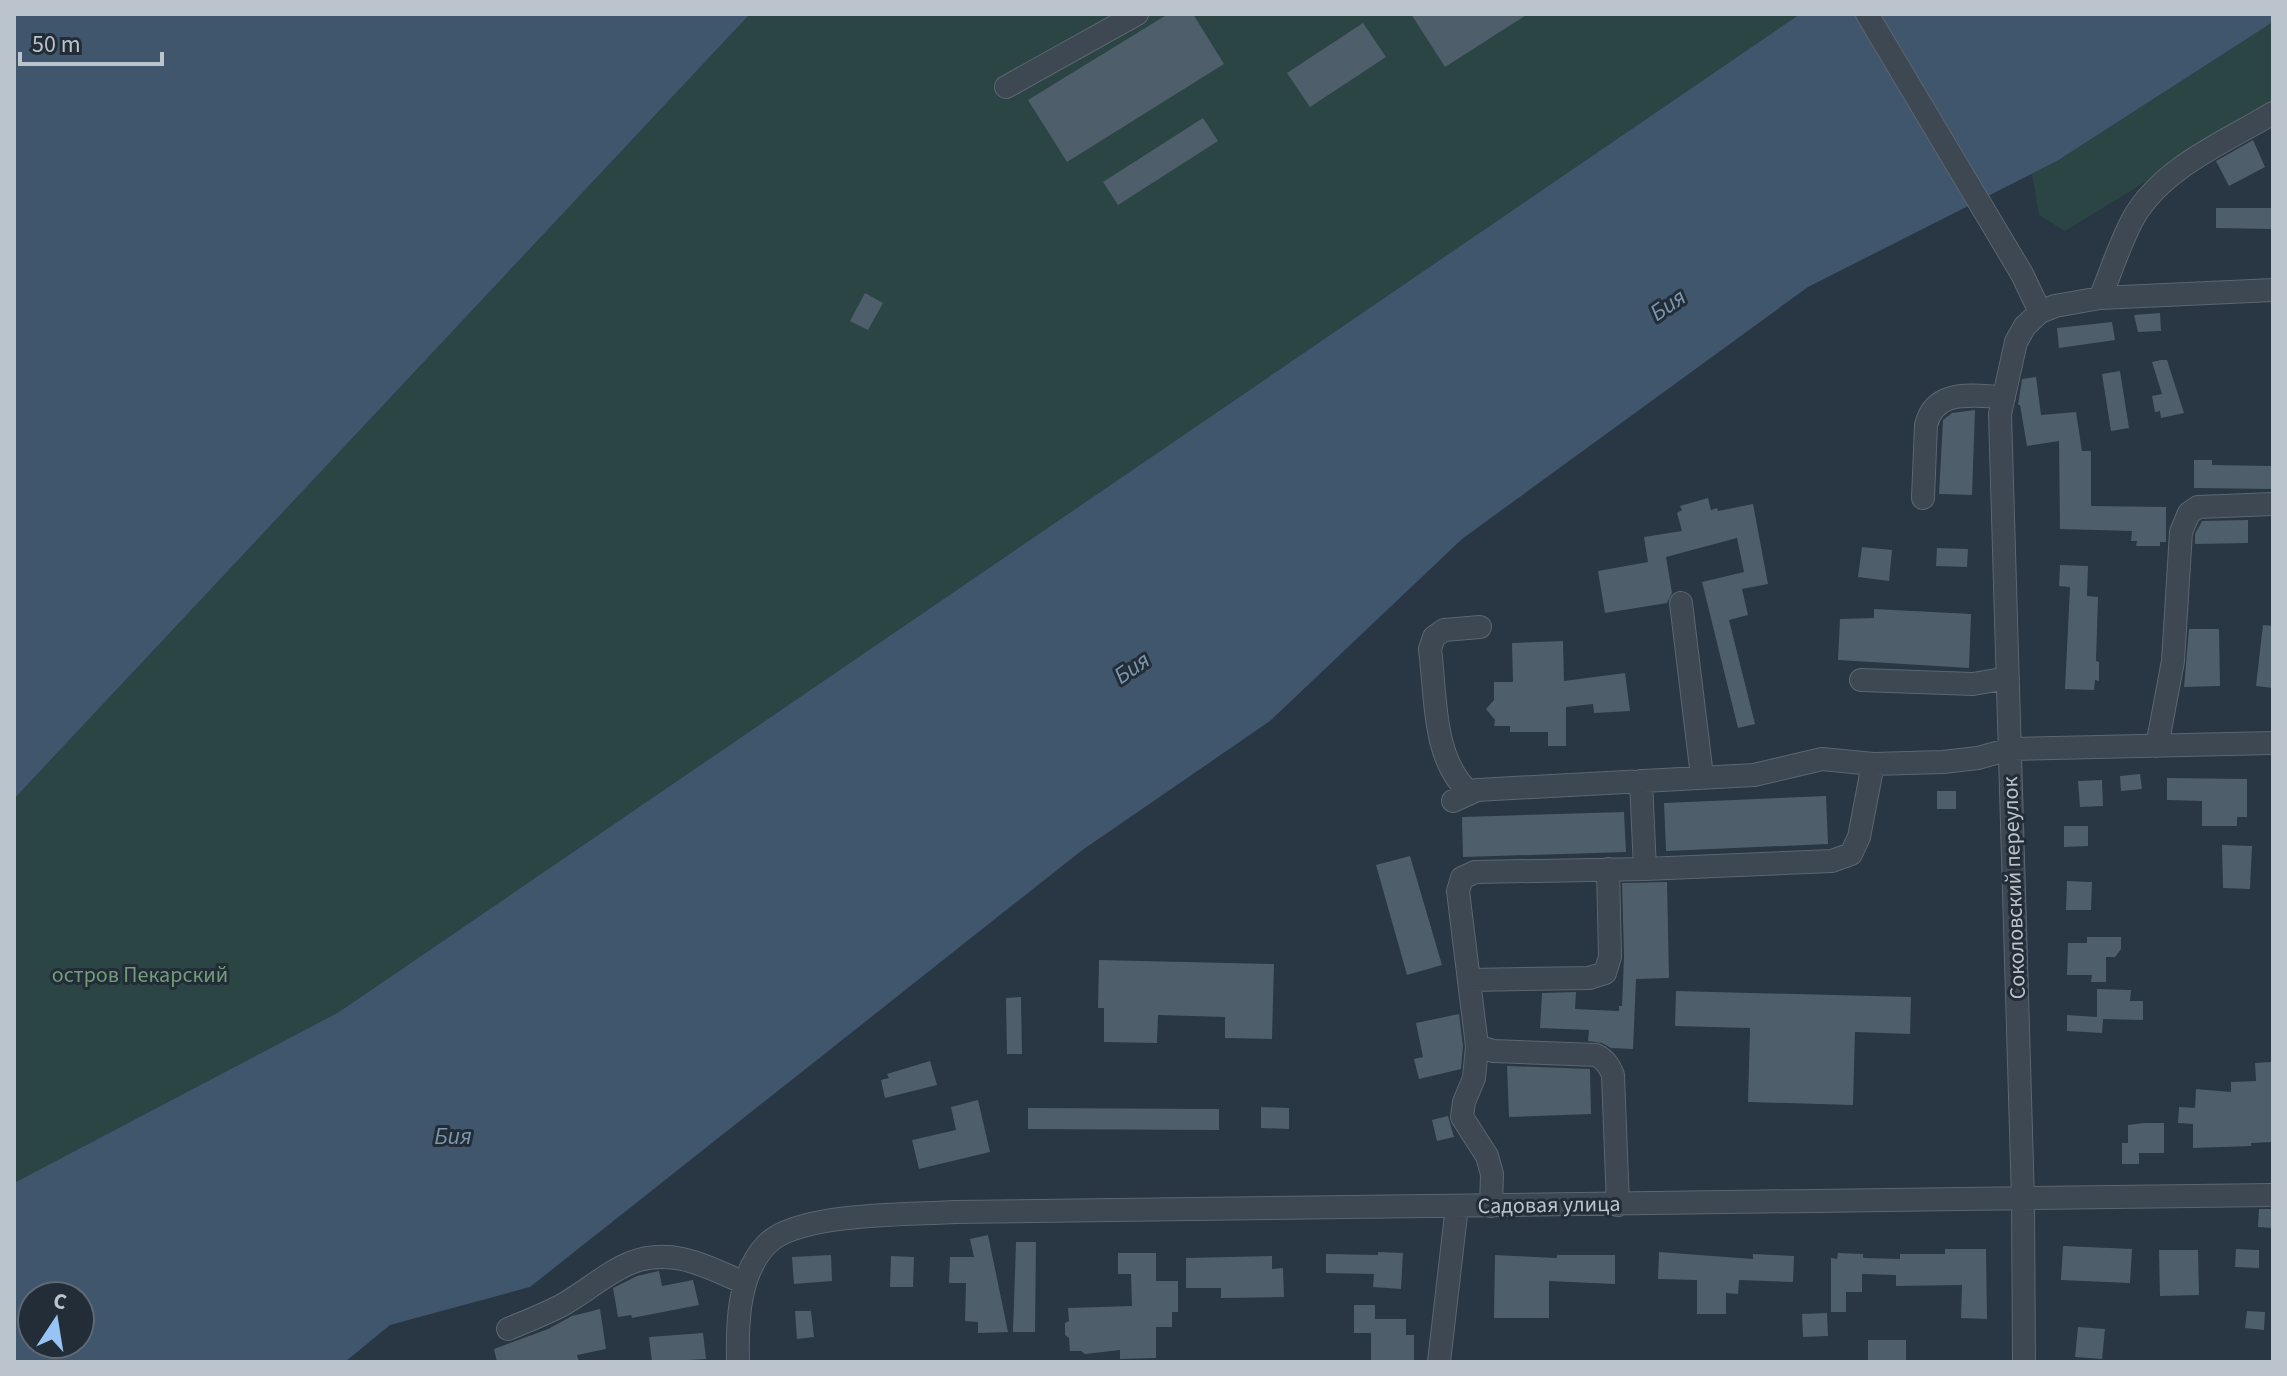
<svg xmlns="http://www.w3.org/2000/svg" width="2287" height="1376" viewBox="0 0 2287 1376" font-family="'Source Sans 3',sans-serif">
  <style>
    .green { fill: #2b4444 }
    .water { fill: #3f566c; fill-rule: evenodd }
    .building { fill: #4f5e6b }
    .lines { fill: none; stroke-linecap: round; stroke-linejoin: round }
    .minor-casing { stroke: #5c6670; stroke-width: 24 }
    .minor { stroke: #3d4853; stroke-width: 22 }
    .labels { text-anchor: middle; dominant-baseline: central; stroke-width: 6; stroke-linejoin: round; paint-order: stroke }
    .street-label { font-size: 22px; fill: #bbc3cc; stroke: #222d38 }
    .park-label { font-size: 22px; fill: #739c78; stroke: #222d38 }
    .water-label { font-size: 24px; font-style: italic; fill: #7c96ae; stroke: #222d38 }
  </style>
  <rect width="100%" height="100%" fill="#293643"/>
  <path class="green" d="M750,14H1800L339,1012L14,1183V799Z
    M2273,22V104L2065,231L2039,215L2032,174L2057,161Z"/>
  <path class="water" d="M14,14H750L14,799Z
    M1800,14H2273V22L2057,161L1808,287L1462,539L1270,721L1081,851L530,1287L390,1325L345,1362H14V1183L339,1012ZM32,1296H80V1344H32Z"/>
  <path class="building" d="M1168,14H1193L1224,64L1067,162L1028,100Z
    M1411,14H1528L1445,67Z
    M1363,23L1386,57L1310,107L1287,73Z
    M1203,118L1218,141L1118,205L1103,182Z
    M2253,140L2265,167L2229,186L2216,161Z
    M2216,208H2273V229L2216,228Z
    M865,293L883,303L868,330L850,321Z
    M2160,313L2161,331L2138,332L2134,315Z
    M2112,322L2115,340L2059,348L2057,328Z
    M2161,360H2167L2184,413L2161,418L2160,411L2155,412L2152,396L2162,394L2152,362Z
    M2120,371L2129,428L2111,431L2102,374Z
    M2036,377L2041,415L2076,412L2082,451H2091V506L2166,507V542H2160V546H2136L2137,541H2131L2132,531L2060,529L2059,441L2027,446L2020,405H2018L2022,379Z
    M1975,410L1972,495L1939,494L1943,420L1952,413Z
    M2194,460H2212V465L2273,466V489L2194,488Z
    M1708,498L1711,510L1717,508L1718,511L1753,504L1768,584L1742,589L1748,615L1729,620L1755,724L1738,728L1702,582L1744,572L1737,538L1666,557L1672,593L1667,603L1605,613L1598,571L1648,562L1644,537L1682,531L1677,513L1682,510L1680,506Z
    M2248,520V543L2195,544V534L2202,521Z
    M1862,547L1892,550L1889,581L1858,577Z
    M1937,548L1968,549L1967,567L1936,566Z
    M2060,565L2088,566L2087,596L2098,597L2096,661L2099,662V681L2095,680L2094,690L2065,689L2070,587L2059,586Z
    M1874,609L1971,614L1969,668L1838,660L1840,619L1874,618Z
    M2263,625L2273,626V688L2256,686Z
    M2189,629H2219L2220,686L2184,687Z
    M1563,641L1564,681L1625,673L1630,711L1594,713L1593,704L1566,707V746H1548V732H1510V726H1494L1495,720L1486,709L1494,700V682H1513L1512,643Z
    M2140,774L2142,789L2121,791L2120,776Z
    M2167,778L2247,779V817H2237V826H2202V801L2167,800Z
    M2102,780L2103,806L2080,807L2078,781Z
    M1937,791H1956V809H1937Z
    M1826,796L1828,844L1666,851L1664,803Z
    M1624,812L1626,852L1463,857L1462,817Z
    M2064,826H2088V846L2064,847Z
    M2222,845L2252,846L2250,889L2223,888Z
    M1410,856L1442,965L1407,975L1376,865Z
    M2067,881L2092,882L2091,910H2066Z
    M1667,882L1669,978L1636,979L1633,1049L1611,1048L1602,1043L1588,1041L1589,1030L1540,1028L1542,993L1576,992L1575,1009L1619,1011V1006H1622L1624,957L1622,883Z
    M2087,937H2121V949L2115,957H2106V982H2091L2092,975H2067L2068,943H2087Z
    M1099,960L1274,964L1272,1039L1225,1038V1017L1158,1015L1157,1043L1104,1042V1008H1098Z
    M2097,989L2131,990L2130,1001H2143V1020L2103,1019L2102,1033L2067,1031V1015L2097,1017Z
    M1676,991L1911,997L1910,1034L1855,1032L1853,1105L1748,1102L1750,1028L1675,1026Z
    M1021,997L1022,1054H1007L1006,998Z
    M1459,1014L1463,1046L1461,1069L1419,1079L1414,1059L1423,1057L1416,1023Z
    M930,1061L937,1085L885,1098L881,1080L889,1078L887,1074Z
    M2273,1062V1142L2251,1143V1146L2193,1148V1124L2178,1123L2179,1107L2195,1108L2196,1089L2231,1092V1082L2256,1081L2255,1063Z
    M1507,1066L1590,1069L1591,1114L1509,1117Z
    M978,1100L990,1152L919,1169L912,1140L956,1130L951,1107Z
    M1261,1107L1289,1108V1129L1261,1128Z
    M1028,1108L1219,1109V1130L1028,1129Z
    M1448,1116L1454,1137L1437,1141L1432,1120Z
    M2145,1123H2164V1153H2139V1164H2122V1143H2128V1125Z
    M2259,1209H2273V1228L2258,1227Z
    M988,1235L1008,1332L978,1333V1322L965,1321L966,1283H949L950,1257H974L970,1239Z
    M1016,1242H1036L1035,1332H1013Z
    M2063,1246L2132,1249L2130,1283L2061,1280Z
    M1945,1249H1986L1987,1319L1961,1318L1962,1285L1896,1286V1275L1862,1274V1292H1846V1312H1831V1258L1837,1259L1838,1253L1863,1254V1258L1900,1259V1254H1945Z
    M2236,1249L2259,1250V1268L2235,1267Z
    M2159,1250H2198L2199,1295L2160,1296Z
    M1378,1252L1403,1253L1401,1289L1373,1287L1374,1274L1326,1273V1254L1378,1255Z
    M1659,1252L1753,1259V1254L1794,1256L1793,1282L1739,1280L1738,1294L1726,1293V1314H1697V1280L1658,1279Z
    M1118,1253H1156V1281H1178V1312H1172V1327H1156V1358L1120,1359V1350L1085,1354L1081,1351H1070L1069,1338L1065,1335V1323L1069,1321L1068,1308L1132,1306L1131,1274H1118Z
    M831,1255L832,1281L794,1284L792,1257Z
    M1495,1255L1557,1258V1255H1615V1284L1549,1281V1318H1494Z
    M891,1256L914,1257L913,1287H890Z
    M1272,1256V1269L1283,1268L1284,1297L1221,1298V1288H1186V1258Z
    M659,1271L662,1286L693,1280L699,1305L632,1318L631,1315L618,1317L613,1288L637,1276Z
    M1354,1305H1375V1319H1406V1335H1414V1361L1371,1362V1333H1354Z
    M600,1309L606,1349L577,1355L579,1362H497L494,1349L548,1329L572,1316Z
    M795,1311H811L814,1337L797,1339Z
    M2247,1311L2265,1312L2264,1330L2245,1328Z
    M1827,1313L1828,1336L1803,1337L1802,1314Z
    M2078,1327L2105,1329L2102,1359L2075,1357Z
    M703,1333L706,1359L652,1362L649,1337Z
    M1868,1340H1906V1362H1868Z"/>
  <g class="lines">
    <defs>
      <path id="minor" d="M1867,14L2022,274L2040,312
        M1006,87L1137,14
        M2100,298C2111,272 2120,242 2134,217C2163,167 2225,142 2273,113
        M1923,498L1926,425C1935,388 1973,396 2004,397
        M1681,603L1702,776
        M1861,680L1973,684L2008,678
        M2157,746L2173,661L2181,532L2189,513L2198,507L2273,504
        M1469,792C1432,759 1436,695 1430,649L1434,637L1444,630L1480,627
        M1453,801L1477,790L1754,775L1822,759L1873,764L1943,762L1978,758L2010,749L2273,743
        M1645,869L1832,861L1851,854L1859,837L1873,764
        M1469,980L1589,978L1605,973L1610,957L1608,869
        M1477,1046L1474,1078L1464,1102L1462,1117L1487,1156L1492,1174L1491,1206
        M1618,1205L1613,1075C1609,1066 1606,1060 1596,1055L1493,1051L1477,1046L1458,891L1462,878L1475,872L1645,869L1641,781
        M508,1329C527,1321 546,1314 564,1304C604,1281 629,1248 682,1259C703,1263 725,1275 745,1283
        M738,1362C737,1323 738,1274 767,1244C799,1212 910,1215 955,1212L2273,1195
        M1439,1362L1457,1206
        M2024,1362L2023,1200L2000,414L2016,342L2025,326L2040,312L2055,306L2100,298L2273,290"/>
    </defs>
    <use href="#minor" class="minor-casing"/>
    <use href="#minor" class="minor"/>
  </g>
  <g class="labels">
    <g class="street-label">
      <text transform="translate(2014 888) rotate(-92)">Соколовский переулок</text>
      <text transform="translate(1549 1205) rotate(-1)">Садовая улица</text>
    </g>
    <g class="park-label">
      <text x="140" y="975">остров Пекарский</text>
    </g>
    <g class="water-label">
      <text transform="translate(1668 305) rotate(-34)">Бия</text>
      <text transform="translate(1132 668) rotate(-34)">Бия</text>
      <text x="453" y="1136">Бия</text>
    </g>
  </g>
  <rect width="2287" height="1376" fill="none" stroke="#bbc3cc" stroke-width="32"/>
  <g transform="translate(56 1320) rotate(12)"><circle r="38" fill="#222d38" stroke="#5f6973" stroke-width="2"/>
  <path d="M0-6L14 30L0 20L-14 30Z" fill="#97c4f5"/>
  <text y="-12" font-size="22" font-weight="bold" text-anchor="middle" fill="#bbc3cc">С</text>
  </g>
  <path d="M20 52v12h142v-12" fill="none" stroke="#bbc3cc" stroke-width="4"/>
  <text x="32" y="52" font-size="24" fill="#bbc3cc" stroke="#222d38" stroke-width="6" paint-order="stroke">50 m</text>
</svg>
